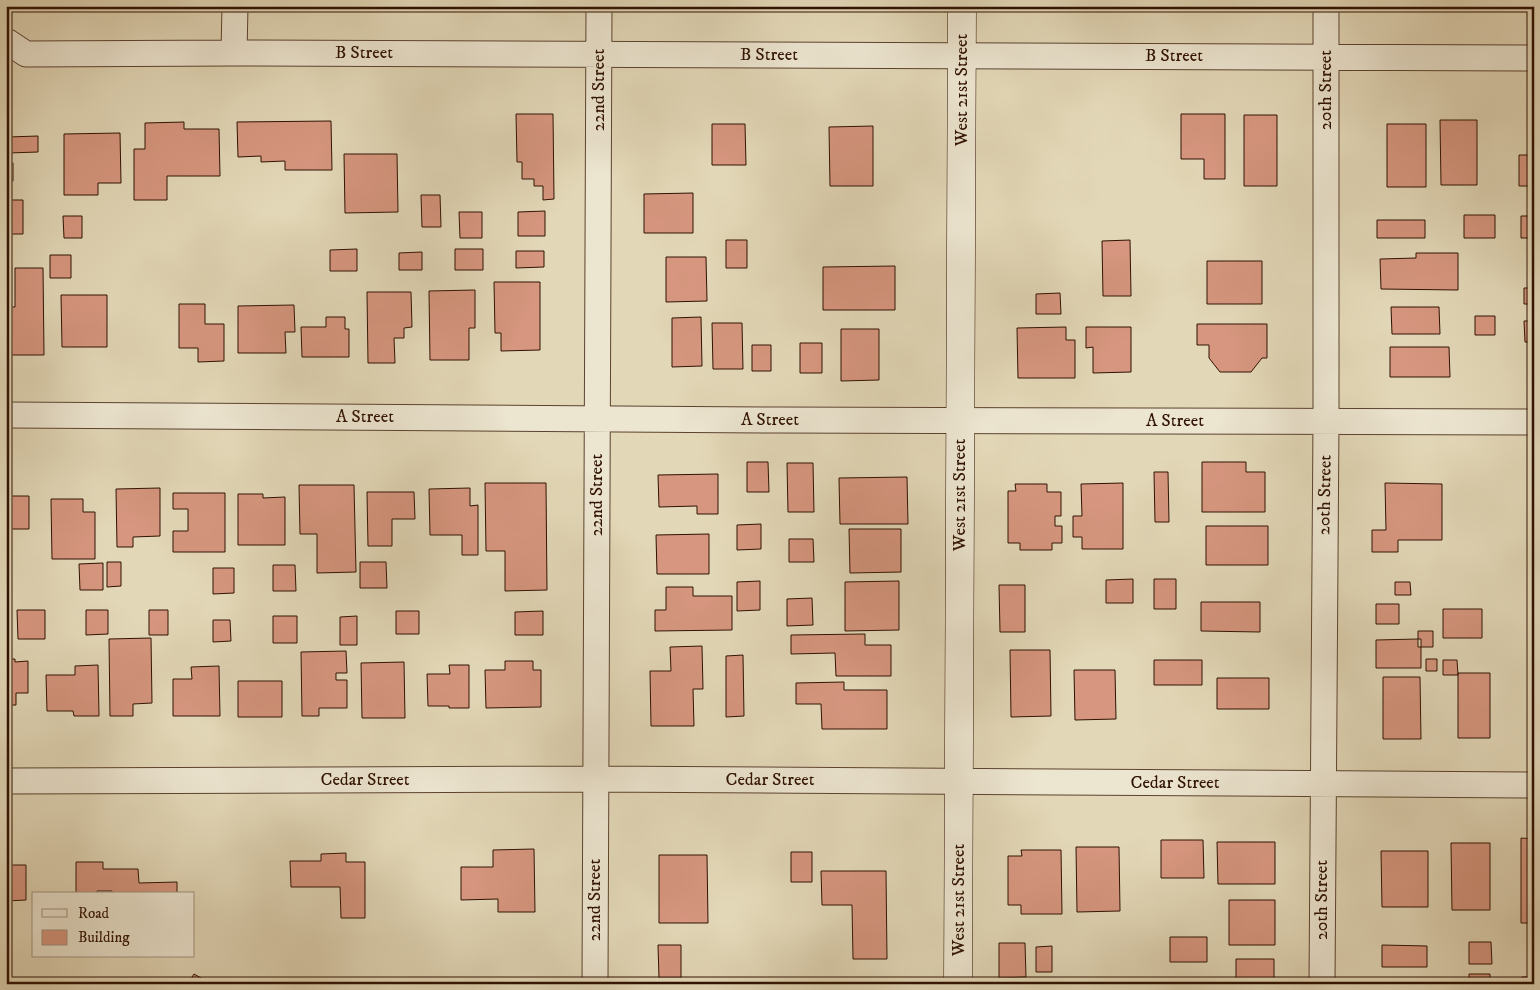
<svg xmlns="http://www.w3.org/2000/svg" width="1540" height="990" viewBox="0 0 1540 990" font-family="'IM FELL DW Pica',serif">
  <style>
    .building { fill: #d6967f; stroke: #301202 }
    .lines { fill: none; stroke-linecap: round; stroke-linejoin: round }
    .street-casing { stroke: #5c432f; stroke-width: 27 }
    .secondary-casing { stroke: #301202; stroke-width: 29 }
    .street { stroke: #ece5d0; stroke-width: 25 }
    .secondary { stroke: #ece5d0; stroke-width: 28 }
    .labels { text-anchor: middle; dominant-baseline: central; stroke-width: 5; stroke-linejoin: round; paint-order: stroke }
    .street-label { font-size: 18px; fill: #301202; stroke: #ece5d0 }
  </style>
  <rect width="100%" height="100%" fill="#e2d7b7"/>
  <filter id="stains"><feTurbulence type="fractalNoise" baseFrequency=".004" numOctaves="4"/><feColorMatrix values="0 0 0 0 .2 0 0 0 0 .09 0 0 0 0 .02 0 0 0 .5 -.17"/></filter>
  <radialGradient id="worn" r=".72"><stop offset=".6" stop-color="#630" stop-opacity="0"/><stop offset="1" stop-color="#630" stop-opacity=".3"/></radialGradient>
  <path class="building" d="M516,114H553L554,199L543,200V186H534V179H522V162H517Z
    M1181,114H1225V179H1204V159H1181Z
    M1244,115H1277V186H1244Z
    M1440,120H1477V185H1441Z
    M331,121L332,170H285V161L261,162V156L238,157L237,122Z
    M184,122V129H219L220,176H167V200H134V149H145V123Z
    M712,124H745L746,165H712Z
    M1387,124H1426V187H1387Z
    M873,126V186H830L829,127Z
    M120,133L121,183H98V195H64V134Z
    M38,136V152L8,153V137Z
    M344,154H397L398,212L345,213Z
    M1519,155H1534V186H1519Z
    M6,163H13V181H6Z
    M693,193V233H644V194Z
    M421,195H440L441,227H422Z
    M6,200H23V234H6Z
    M545,211V236H518V212Z
    M459,212H482V238H460Z
    M1464,215H1495V238H1464Z
    M63,216H82V238H64Z
    M1521,216H1534V238H1521Z
    M1377,220H1425V238H1377Z
    M726,240H747V268H726Z
    M1130,240L1131,296H1103L1102,241Z
    M357,249V271H330V250Z
    M455,249H483V270H455Z
    M516,251H544V267L516,268Z
    M422,252V270H399V253Z
    M1416,253H1458V290L1381,289L1380,259L1416,258Z
    M1529,253H1534V280H1529Z
    M50,255H71V278H50Z
    M666,257H706L707,301L666,302Z
    M1207,261H1262V304H1207Z
    M895,266V310H823V267Z
    M15,268H43L44,355H6V307H15Z
    M494,282H540V350L501,351V333H495Z
    M1524,288H1534V304H1524Z
    M475,290V328H469V360H430L429,291Z
    M367,292H411L412,327L404,328V338H394L395,363H368Z
    M1060,293L1061,314H1036V294Z
    M61,295H107V347H62Z
    M179,304H205V324H224V361L198,362V348H179Z
    M294,305L295,332H285L286,353H238V306Z
    M1391,307H1439L1440,334H1392Z
    M1475,316H1495V335H1475Z
    M326,317H345V329H349V357H302L301,327H326Z
    M701,317L702,366L672,367V318Z
    M1524,321H1534V342H1525Z
    M712,323H742L743,369H713Z
    M1197,324H1267V358H1262L1251,372H1220L1209,358V345H1197Z
    M1066,327V340H1075V378H1018L1017,328Z
    M1086,327H1131V372L1093,373V347L1086,348Z
    M841,329H879V380L841,381Z
    M800,343H822V373H800Z
    M752,345H771V371H752Z
    M1390,347H1449L1450,377H1390Z
    M747,462H768L769,492H747Z
    M1202,462H1246V472H1265V512H1202Z
    M787,463H813L814,512H788Z
    M1154,472H1168L1169,522H1155Z
    M718,474V514H697V506L659,507L658,475Z
    M907,477L908,524H840L839,478Z
    M485,483H546L547,590L505,591V551H486Z
    M1123,483V549H1082V537H1073V516H1082L1081,484Z
    M1385,483L1442,484V540H1398V552H1372V530H1386Z
    M1015,484H1047V492H1061V516H1055V526H1062V543H1052V550H1020V543H1008V491H1016Z
    M299,485H354L356,572L317,573V534H300Z
    M160,488V536L133,537V547H117L116,489Z
    M470,488V506L478,505V555H462V535H430L429,489Z
    M367,492H414L415,519H392V546H368Z
    M173,493H225V552H173V531H188V509H173Z
    M238,494H263V498L285,497V545H238Z
    M6,496H29V529H6Z
    M51,499H83V512H95V559H52Z
    M761,524V549L737,550V525Z
    M1206,526H1268V565H1206Z
    M849,529H901V572L850,573Z
    M709,534V574H657L656,535Z
    M789,539H813L814,562H789Z
    M107,562H121V586L107,587Z
    M360,562H386L387,588H360Z
    M103,563V590H80L79,564Z
    M273,565H295L296,591H273Z
    M213,568H234V593L213,594Z
    M1133,579V603H1106V580Z
    M1154,579H1176V609H1154Z
    M760,581V610L737,611V582Z
    M899,581V630L845,631V582Z
    M1395,582H1410L1411,595H1395Z
    M999,585H1025V632H1000Z
    M666,587H693V596H732V630L655,631V610H666Z
    M812,598L813,625L787,626V599Z
    M1201,602H1260V632L1201,631Z
    M1376,604H1399V624H1376Z
    M1443,609H1482V638H1443Z
    M17,610H45V639H18Z
    M86,610H108V634L86,635Z
    M149,610H168V635H149Z
    M396,611H419V634H396Z
    M543,611V635H515V612Z
    M273,616H297V643H273Z
    M357,616V645H340V617Z
    M213,620H230L231,641L213,642Z
    M1418,631H1433V647H1421V639H1418Z
    M865,634V645H891V676H836L835,653L791,654V635Z
    M151,638L152,703L133,704V716H110L109,639Z
    M1418,639V647H1421V668H1376V640Z
    M702,646L703,689H693L694,726H651L650,671H671L670,647Z
    M1010,650H1050L1051,716L1011,717Z
    M346,651L347,673H336V680H347V708H319V716H302L301,652Z
    M6,653L7,659H15V662L28,661V693H16V705H6Z
    M743,655L744,716L726,717V656Z
    M1426,659H1437V671H1426Z
    M1154,660H1202V685H1154Z
    M1443,660H1457L1458,675H1443Z
    M505,661H533V670H541V707L486,708L485,670H505Z
    M404,662L405,718H362L361,663Z
    M98,665L99,716H74L73,711H47L46,675H75V666Z
    M449,665H469V708H449V706H428L427,674H450Z
    M219,666L220,716H173V679H192L191,667Z
    M1074,670H1115L1116,719L1075,720Z
    M1458,673H1490V738H1458Z
    M1383,677H1420L1421,739H1383Z
    M1217,678H1269V709H1217Z
    M238,681H282V717H238Z
    M844,682V690H887V729H822L821,704H796V683Z
    M1521,838L1534,839V923H1521Z
    M1161,840H1203L1204,878H1161Z
    M1217,842H1275V884H1218Z
    M1451,843H1490V910H1452Z
    M1076,847H1119L1120,911L1077,912Z
    M534,849L535,912H498V899L461,900V867H493V850Z
    M1021,850H1061L1062,914H1021V905H1008V856H1022Z
    M1381,851H1428V907H1382Z
    M791,852H812V882H791Z
    M346,853V862H365V918H341L340,887H291L290,861H321V854Z
    M659,855H707L708,923H659Z
    M76,862H103V869H138L139,883L177,882V894H112V891H97V894H76Z
    M6,865H26V900L6,901Z
    M821,871H886L887,959H853L852,905H822Z
    M1229,900H1275V945H1229Z
    M1170,937H1207V962H1170Z
    M1469,942H1491L1492,964H1469Z
    M999,943H1025L1026,977L999,978Z
    M658,945H681V978H659Z
    M1382,945L1427,946V967H1382Z
    M1052,946V972H1036V947Z
    M1236,959H1274V984H1236Z
    M194,974L212,984H188Z
    M1469,974H1490V984H1469Z
    M1522,977H1534V984H1522Z"/>
  <g class="lines">
    <defs>
      <path id="street" d="M8,42L26,54L234,53L1534,58
        M234,53L235,6
        M6,415L777,420L1534,422
        M6,781L596,779L1534,785
        M595,984L599,6
        M1322,984L1326,421V6"/>
      <path id="secondary" d="M958,984L962,6"/>
    </defs>
    <use href="#street" class="street-casing"/>
    <use href="#secondary" class="secondary-casing"/>
    <use href="#street" class="street"/>
    <use href="#secondary" class="secondary"/>
  </g>
  <g class="labels">
    <g class="street-label">
      <text x="364" y="53">B Street</text>
      <text x="769" y="55">B Street</text>
      <text x="1174" y="56">B Street</text>
      <text transform="translate(599 90) rotate(-90)">22nd Street</text>
      <text transform="translate(962 90) rotate(-90)">West 21st Street</text>
      <text transform="translate(1326 90) rotate(-90)">20th Street</text>
      <text x="365" y="417">A Street</text>
      <text x="770" y="420">A Street</text>
      <text x="1175" y="421">A Street</text>
      <text transform="translate(597 495) rotate(-90)">22nd Street</text>
      <text transform="translate(960 495) rotate(-90)">West 21st Street</text>
      <text transform="translate(1325 495) rotate(-89)">20th Street</text>
      <text x="365" y="780">Cedar Street</text>
      <text x="770" y="780">Cedar Street</text>
      <text x="1175" y="783">Cedar Street</text>
      <text transform="translate(595 900) rotate(-90)">22nd Street</text>
      <text transform="translate(959 900) rotate(-90)">West 21st Street</text>
      <text transform="translate(1322 900) rotate(-90)">20th Street</text>
    </g>
  </g>
  <rect width="1540" height="990" fill="none" stroke="#e2d7b7" stroke-width="25"/>
  <rect x="8" y="8" width="1525" height="975" fill="none" stroke="#301202" stroke-width="2.5"/>
  <rect x="12" y="12" width="1515" height="965" fill="none" stroke="#301202"/>
  <rect x="32" y="892" width="162" height="65" fill="#ece5d0" stroke="#a1917e"/>
  <rect x="42" y="909" width="25" height="8" fill="#ece5d0" stroke="#a1917e"/>
  <text x="78" y="918" font-size="15" fill="#301202">Road</text>
  <rect x="42" y="930" width="25" height="15" fill="#d6967f" stroke="#a1917e"/>
  <text x="78" y="942" font-size="15" fill="#301202">Building</text>
  <rect width="100%" height="100%" filter="url(#stains)"/>
  <rect width="100%" height="100%" fill="url(#worn)"/>
</svg>
